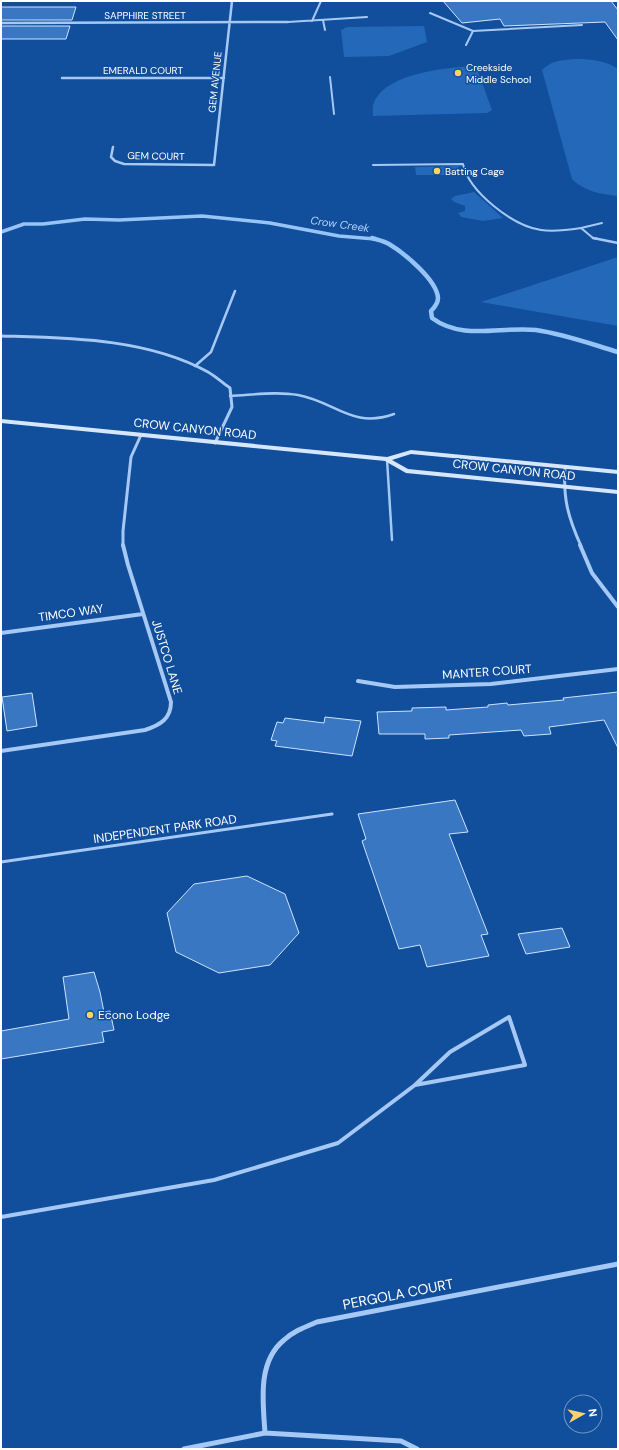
<svg xmlns="http://www.w3.org/2000/svg" width="619" height="1450" viewBox="0 0 619 1450" font-family="'DM Sans',sans-serif">
  <style>
    .green { fill: #2468b9 }
    .lines { fill: none; stroke-linecap: round; stroke-linejoin: round }
    .stream-far1 { stroke: #97c4f7; stroke-width: 3.5 }
    .stream { stroke: #97c4f7; stroke-width: 4.5 }
    .building { fill: #3a77c2; stroke: #cde3fe }
    .service-far3 { stroke: #a5c9f4; stroke-width: 2 }
    .service-far2 { stroke: #a5c9f4; stroke-width: 2.5 }
    .service-far1 { stroke: #a5c9f4; stroke-width: 3 }
    .service { stroke: #a5c9f4; stroke-width: 4 }
    .minor-far3 { stroke: #a5c9f4; stroke-width: 2.5 }
    .minor-far2 { stroke: #a5c9f4; stroke-width: 3 }
    .minor-far1 { stroke: #a5c9f4; stroke-width: 4 }
    .minor { stroke: #a5c9f4; stroke-width: 5 }
    .secondary { fill: #d5e6fd; fill-rule: evenodd }
    .poi-dot { fill: #ffd368; stroke: #114e9b; stroke-width: 1.5 }
    .labels { text-anchor: middle; dominant-baseline: central; stroke-width: 3; stroke-linejoin: round; paint-order: stroke }
    .far-street-label { font-size: 10px; fill: #fff; stroke: #114e9b }
    .far-poi-label { font-size: 10px; fill: #fff; stroke: #114e9b; text-anchor: start }
    .far-water-label { font-size: 11px; font-style: italic; fill: #b1d3fb; stroke: #114e9b }
    .street-label { font-size: 12px; fill: #fff; stroke: #114e9b }
    .poi-label { font-size: 12px; fill: #fff; stroke: #114e9b; text-anchor: start }
    .near-street-label { font-size: 14px; fill: #fff; stroke: #114e9b }
  </style>
  <rect width="100%" height="100%" fill="#114e9b"/>
  <path class="green" d="M424,26L427,42L389,56L344,57L341,30L347,27Z
    M574,59C589,59 606,60 618,69V196C601,194 585,192 572,179L542,70C550,61 562,60 574,59Z
    M476,66L492,110L487,113L373,116C373,112 372,106 374,103C385,73 449,67 476,66Z
    M459,166L461,175H416L415,167Z
    M474,192L503,218L483,221L461,217L458,213L465,211V206L454,202L451,199L455,196Z
    M618,257V326L481,302Z"/>
  <g class="lines">
    <path class="stream-far1" d="M1,232L24,224H43L85,219L119,220L202,216L270,223L339,236L375,239"/>
    <path class="stream" d="M372,238C378,240 384,241 389,244C404,253 437,280 438,298C438,303 435,307 431,311L432,318C463,341 501,326 536,330C564,334 591,344 618,352"/>
  </g>
  <path class="building" d="M443,1H611L618,10V40L605,22L504,26L500,19L462,23Z
    M1,7H76L72,20H1Z
    M1,26H70L66,39H1Z
    M618,692V748L604,720L549,727L551,734L524,736L521,730L449,735V738L425,739V734H379L377,712L412,711V708L446,707V710L488,707V705L507,703L508,705L564,700L563,698Z
    M32,693L37,726L7,731L2,697Z
    M325,717L361,721L352,756L275,746L277,741L271,740L277,722L283,723L285,718L324,723Z
    M455,800L468,832L449,834L488,934L481,935L489,956L427,967L420,945L399,949L362,841L366,839L358,814Z
    M247,876L285,894L299,933L270,965L219,973L176,952L167,913L194,884Z
    M562,928L570,947L526,954L518,934Z
    M94,972L100,992L104,1012L110,1011L114,1030L102,1032L104,1042L1,1059V1031L69,1019L63,977Z"/>
  <g class="lines">
    <path class="service-far3" d="M430,13L473,31L582,25
      M323,20L325,30
      M312,21L321,1
      M288,22L367,17
      M466,45L473,31
      M330,77L334,114
      M373,165L463,164C469,192 513,226 541,230C554,232 568,230 581,228
      M598,239L593,238L581,228L602,223"/>
    <path class="service-far2" d="M593,238L618,243
      M195,366L211,352L235,291
      M230,396C252,395 276,391 298,395C336,402 352,429 394,414
      M387,459L392,540"/>
    <path class="service-far1" d="M1,862L332,814"/>
    <path class="service" d="M509,1017L525,1065L415,1085L450,1052Z
      M1,1217L214,1180L338,1143L415,1085"/>
    <path class="minor-far3" d="M1,23L288,22
      M62,78H224
      M113,147L111,157L115,161L124,164L214,165L232,1"/>
    <path class="minor-far2" d="M1,336C69,338 146,338 208,372C215,376 223,383 230,388L232,407L215,443
      M565,467C563,499 568,517 581,546
      M123,546V531L131,457L141,435"/>
    <path class="minor-far1" d="M580,545L592,573L618,607
      M1,633L143,614
      M358,681L395,687L491,684L618,669
      M1,751L145,730C160,725 171,719 171,702L128,565L123,545"/>
    <path class="minor" d="M265,1433C263,1402 257,1362 284,1340C294,1331 305,1327 317,1322L618,1264
      M184,1449L265,1433L401,1441L417,1449"/>
    <path class="secondary" d="M1,419L387,457L411,450L618,470V474L411,454L392,460L408,469L618,490V494L406,473L385,461L1,423Z"/>
  </g>
  <g class="poi-dot">
    <circle cx="458" cy="73" r="4"/>
    <circle cx="437" cy="171" r="4"/>
    <circle cx="90" cy="1015" r="4"/>
  </g>
  <g class="labels">
    <g class="far-street-label">
      <text x="145" y="15">SAPPHIRE STREET</text>
      <text x="143" y="70">EMERALD COURT</text>
      <text transform="translate(215 82) rotate(-84)">GEM AVENUE</text>
      <text transform="translate(156 156) rotate(1)">GEM COURT</text>
    </g>
    <g class="far-poi-label">
      <text x="466" y="67">Creekside<tspan x="466" dy="12">Middle School</tspan></text>
      <text x="445" y="171">Batting Cage</text>
    </g>
    <g class="far-water-label">
      <text transform="translate(340 224) rotate(8)">Crow Creek</text>
    </g>
    <g class="street-label">
      <text transform="translate(195 429) rotate(6)">CROW CANYON ROAD</text>
      <text transform="translate(514 470) rotate(6)">CROW CANYON ROAD</text>
      <text transform="translate(71 613) rotate(-8)">TIMCO WAY</text>
      <text transform="translate(167 657) rotate(73)">JUSTCO LANE</text>
      <text transform="translate(487 672) rotate(-4)">MANTER COURT</text>
      <text transform="translate(165 829) rotate(-8)">INDEPENDENT PARK ROAD</text>
    </g>
    <g class="poi-label">
      <text x="98" y="1015">Econo Lodge</text>
    </g>
    <g class="near-street-label">
      <text transform="translate(398 1294) rotate(-11)">PERGOLA COURT</text>
    </g>
  </g>
  <rect width="619" height="1450" fill="none" stroke="#ffffff" stroke-width="4"/>
  <g transform="translate(583 1414) rotate(82)"><circle r="19" fill="#114e9b" stroke="#7095c3"/>
  <path d="M0-3L7 15L0 10L-7 15Z" fill="#ffd368"/>
  <text y="-6" font-size="11" font-weight="bold" text-anchor="middle" fill="#ffffff">N</text>
  </g>
</svg>
